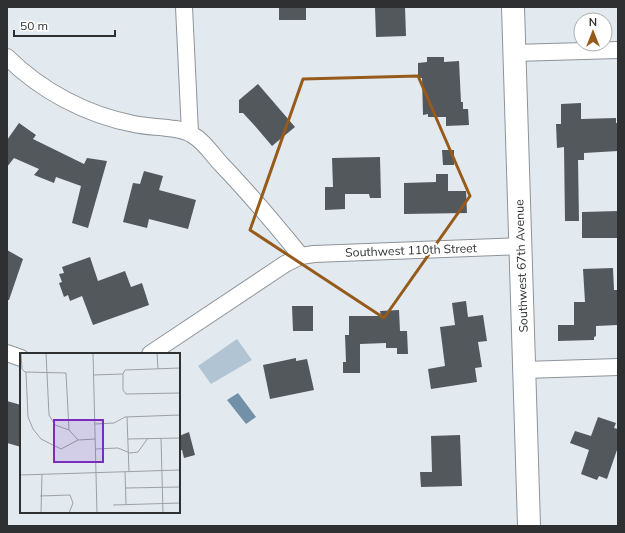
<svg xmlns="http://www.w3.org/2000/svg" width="625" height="533" viewBox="0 0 625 533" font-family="Mulish,sans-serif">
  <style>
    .green { fill: #b1c4d4 }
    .water { fill: #7290a8 }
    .building { fill: #52585c }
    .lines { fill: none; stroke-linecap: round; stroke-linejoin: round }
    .minor-casing { stroke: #8e9499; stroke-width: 18 }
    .secondary-casing { stroke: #8e9499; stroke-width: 24 }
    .minor { stroke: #fff; stroke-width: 16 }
    .secondary { stroke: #fff; stroke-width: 22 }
    .marked { fill: none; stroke: #965b1b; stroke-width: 3; stroke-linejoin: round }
    .labels { text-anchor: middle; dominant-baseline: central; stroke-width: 4; stroke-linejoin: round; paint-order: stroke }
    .street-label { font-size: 12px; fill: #2e3032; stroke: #fff }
    .inset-road { fill: none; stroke: #9ba0a3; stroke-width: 1 }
    .view { fill: #7b2cbf; fill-opacity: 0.15; stroke: #7b2cbf; stroke-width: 2 }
    .inset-edge { fill: none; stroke: #2e3032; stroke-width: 2 }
  </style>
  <rect width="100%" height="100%" fill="#e3eaef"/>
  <path class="green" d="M237,339L252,360L211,384L198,366Z"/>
  <path class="water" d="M238,393L256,417L246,424L227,400Z"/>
  <path class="building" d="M279,7H306V20H279Z
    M375,7H405L406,36L376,37Z
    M427,57H444V62L459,61L461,102H463V109H468L469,125L446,126V117H428V114L423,115L422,78H418V63L427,62Z
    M258,84L295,127L272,146L255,126L243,113H239V100Z
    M581,103V119L616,118V123H618V151L584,153V160H578L579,221H565L564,147L557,148L556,124H561V104Z
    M19,123L36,135L33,139L84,164L87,158L107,161L88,228L72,223L81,186L56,177L54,183L34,175L39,169L14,158L7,167V140Z
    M442,150H454V165H443Z
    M380,157L381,198H370L369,194H345V209L325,210V187H333L332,158Z
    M144,171L163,176L159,190L196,200L188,229L149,219L147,228L123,222L133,183L140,184Z
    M436,174H448V191H466L467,213L404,214V183L436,182Z
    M618,211V238H582V212Z
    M7,250L23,259L9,300H7Z
    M90,257L98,281L125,271L131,287L142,283L149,305L93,325L82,296L70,301L68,295L64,297L59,283L62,282L59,274L64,273L62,267Z
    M613,268L614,290H618V325L596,326V336L594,337V340L558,341V325H574V302H585L583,269Z
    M466,301L468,317L483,315L487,341L478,342L482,367L475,368L477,382L431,389L428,369L445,366L440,327L455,325L452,303Z
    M292,306H313V331H293Z
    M399,310L400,331H407L408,354H397V348H386V343L360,344V373H343V362H346L345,335H349V316H381L380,311Z
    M296,358V361L307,359L314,390L270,399L263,365Z
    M7,401L21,405V447L7,443Z
    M598,417L616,423L614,428L618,429V447L607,479L599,476L597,480L581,474L589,450L570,443L575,431L591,436Z
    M189,432L195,455L184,458L182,450H179V436Z
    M460,435L462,486L421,487L420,472H432L431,436Z"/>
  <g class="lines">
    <defs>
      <path id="minor" d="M184,7L190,133
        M514,53L618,50
        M7,57C41,91 87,115 134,124C150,128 177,126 191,134C204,141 211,153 221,164C249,193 275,224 301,256
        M7,353L21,358
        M150,354L285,264L301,256L314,254L521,246
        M524,370L618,367"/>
      <path id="secondary" d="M513,7L529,526"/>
    </defs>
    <use href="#minor" class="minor-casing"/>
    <use href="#secondary" class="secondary-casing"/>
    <use href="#minor" class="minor"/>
    <use href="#secondary" class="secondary"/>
  </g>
  <path class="marked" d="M418,76L470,196L384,318L250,230L303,79Z"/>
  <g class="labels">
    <g class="street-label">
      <text transform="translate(411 250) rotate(-2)">Southwest 110th Street</text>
      <text transform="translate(521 266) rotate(-92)">Southwest 67th Avenue</text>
    </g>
  </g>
  <g transform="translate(20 353)">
    <rect width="160" height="160" fill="#e3eaef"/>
    <path class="inset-road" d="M1,0L2,16L5,19L46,20L49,77M26,0L29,62L35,72L49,77L58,87M73,0L77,160M137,0L138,16M6,19L8,64L13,76L21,86L41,96L58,87L75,86M103,21V37L106,41L160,40M103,21L105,17L160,15M73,22L103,21M107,64L109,119M75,71L94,70L105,64L160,62M141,85L143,160M108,86L160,85M75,96L98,95L110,100L118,99L128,85M105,119L106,151M0,122L160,117M0,132V149M106,135L160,134M20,143L50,142L53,150L49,160M93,152L160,150M21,160L22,121"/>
    <path class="view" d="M34,67H83V109H34Z"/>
    <rect width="160" height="160" class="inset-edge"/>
  </g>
  <rect width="625" height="533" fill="none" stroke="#2e3032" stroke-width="16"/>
  <g transform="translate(593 32)"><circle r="19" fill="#ffffff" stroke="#abacad"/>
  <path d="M0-3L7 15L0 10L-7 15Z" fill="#965b1b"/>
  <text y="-6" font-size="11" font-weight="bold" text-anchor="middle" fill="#2e3032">N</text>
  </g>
  <path d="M14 30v6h101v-6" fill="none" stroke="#2e3032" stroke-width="2"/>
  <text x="20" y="30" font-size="12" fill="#2e3032" stroke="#ffffff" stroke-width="3" paint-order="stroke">50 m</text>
</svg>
